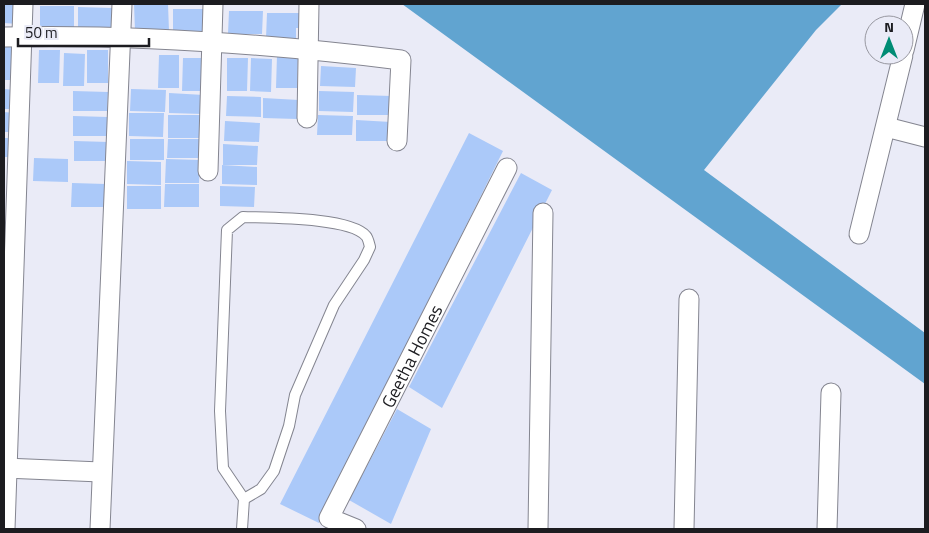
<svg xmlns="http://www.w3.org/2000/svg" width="929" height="533" viewBox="0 0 929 533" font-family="'Titillium Web',sans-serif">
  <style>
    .water { fill: #61a4d0 }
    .building { fill: #abc9f9 }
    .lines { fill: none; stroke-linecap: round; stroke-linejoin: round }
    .service-casing { stroke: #848590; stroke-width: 12 }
    .minor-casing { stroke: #848590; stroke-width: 21 }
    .service { stroke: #fff; stroke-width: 10 }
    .minor { stroke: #fff; stroke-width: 19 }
    .labels { text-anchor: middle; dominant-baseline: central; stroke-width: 5; stroke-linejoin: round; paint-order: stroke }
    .street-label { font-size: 18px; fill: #1c1c20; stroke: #eaebf7 }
  </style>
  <rect width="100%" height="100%" fill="#eaebf7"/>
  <path class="water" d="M402,4H842L816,30L704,170L925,333V384Z"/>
  <path class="building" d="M4,4H19L18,24L4,23Z
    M134,4H168L169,31H135Z
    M40,6H74V29H40Z
    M78,7L112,8V31L78,30Z
    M173,9H207V32H173Z
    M229,11H263L262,34H228Z
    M267,13H302V28H296V38H266Z
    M4,47H14L13,80H4Z
    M39,50H60L59,83H38Z
    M87,50H108V83H87Z
    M64,53L85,54L84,86H63Z
    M159,55H179V88H158Z
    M277,55H298L297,88H276Z
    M183,58H204L203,91H182Z
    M227,58H248L247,91H227Z
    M251,58L272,59L271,92L250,91Z
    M321,66L356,68L355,87L320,86Z
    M4,89L16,90L15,109H4Z
    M131,89L166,90L165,112L130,111Z
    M73,91L108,92L107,111H73Z
    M319,91L354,92L353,112L319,111Z
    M169,93L204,95L203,114L169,113Z
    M357,95L392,96L391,115H357Z
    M227,96L261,97V117L226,116Z
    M263,98L299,100L297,119L263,118Z
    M4,112L15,113L14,132H4Z
    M129,113H164L163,137L129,136Z
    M168,115H202V138H168Z
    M318,115L353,116L352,135H317Z
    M73,116L108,117L107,136H73Z
    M356,120L391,122L390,141H356Z
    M225,121L260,123L259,142L224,141Z
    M469,133L503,151L319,523L280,504Z
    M4,138H13L12,157H4Z
    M130,139H164V160H130Z
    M168,139H202L201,158H167Z
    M74,141L109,142L108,161H74Z
    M223,144L258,146L257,165H223Z
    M34,158L68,159V182L33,181Z
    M166,159L200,160L199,183H165Z
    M127,161L161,162V185L127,184Z
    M222,165L257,167V185L222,184Z
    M521,173L552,190L442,408L409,387Z
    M72,183L106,184V207H71Z
    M165,184H199V207H164Z
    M127,186H161V209H127Z
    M220,186L255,187L254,207L220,206Z
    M397,409L431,429L391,524L349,500Z"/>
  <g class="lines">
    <defs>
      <path id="service" d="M242,529L244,499L223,468L220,411L227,230L243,217C268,218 350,217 366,236C368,238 369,243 370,247L364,260L334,305L295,395L289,426L274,471L261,489L244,499"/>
      <g id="minor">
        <path d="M4,37C136,34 270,44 401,60L397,141"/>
        <path d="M904,50L915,4"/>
        <path d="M307,118L309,4"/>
        <path d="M886,127L925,137"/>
        <path d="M208,171L213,4"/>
        <path d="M859,234L903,55"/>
        <path d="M4,468L101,472"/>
        <path d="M5,529L23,4"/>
        <path d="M100,529L122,4"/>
        <path id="s1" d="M356,529L329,518L507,168"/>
        <path d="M538,529L543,213"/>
        <path d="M684,529L689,299"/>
        <path d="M827,529L831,393"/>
      </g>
    </defs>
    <use href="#service" class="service-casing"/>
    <use href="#minor" class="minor-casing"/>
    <use href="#service" class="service"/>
    <use href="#minor" class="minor"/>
  </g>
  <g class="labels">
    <g class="street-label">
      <text stroke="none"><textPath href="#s1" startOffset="211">Geetha Homes</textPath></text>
    </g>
  </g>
  <rect width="929" height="533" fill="none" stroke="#1c1c20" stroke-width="10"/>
  <g transform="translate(889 40)"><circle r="24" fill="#eaebf7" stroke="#9898a1"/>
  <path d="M0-4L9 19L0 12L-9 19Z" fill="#008c74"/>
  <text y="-8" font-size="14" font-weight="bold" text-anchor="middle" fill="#1c1c20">N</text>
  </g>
  <path d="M18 38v8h131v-8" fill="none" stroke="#1c1c20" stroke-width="2.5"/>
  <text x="25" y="38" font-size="15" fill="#1c1c20" stroke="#eaebf7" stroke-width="4" paint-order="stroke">50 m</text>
</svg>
